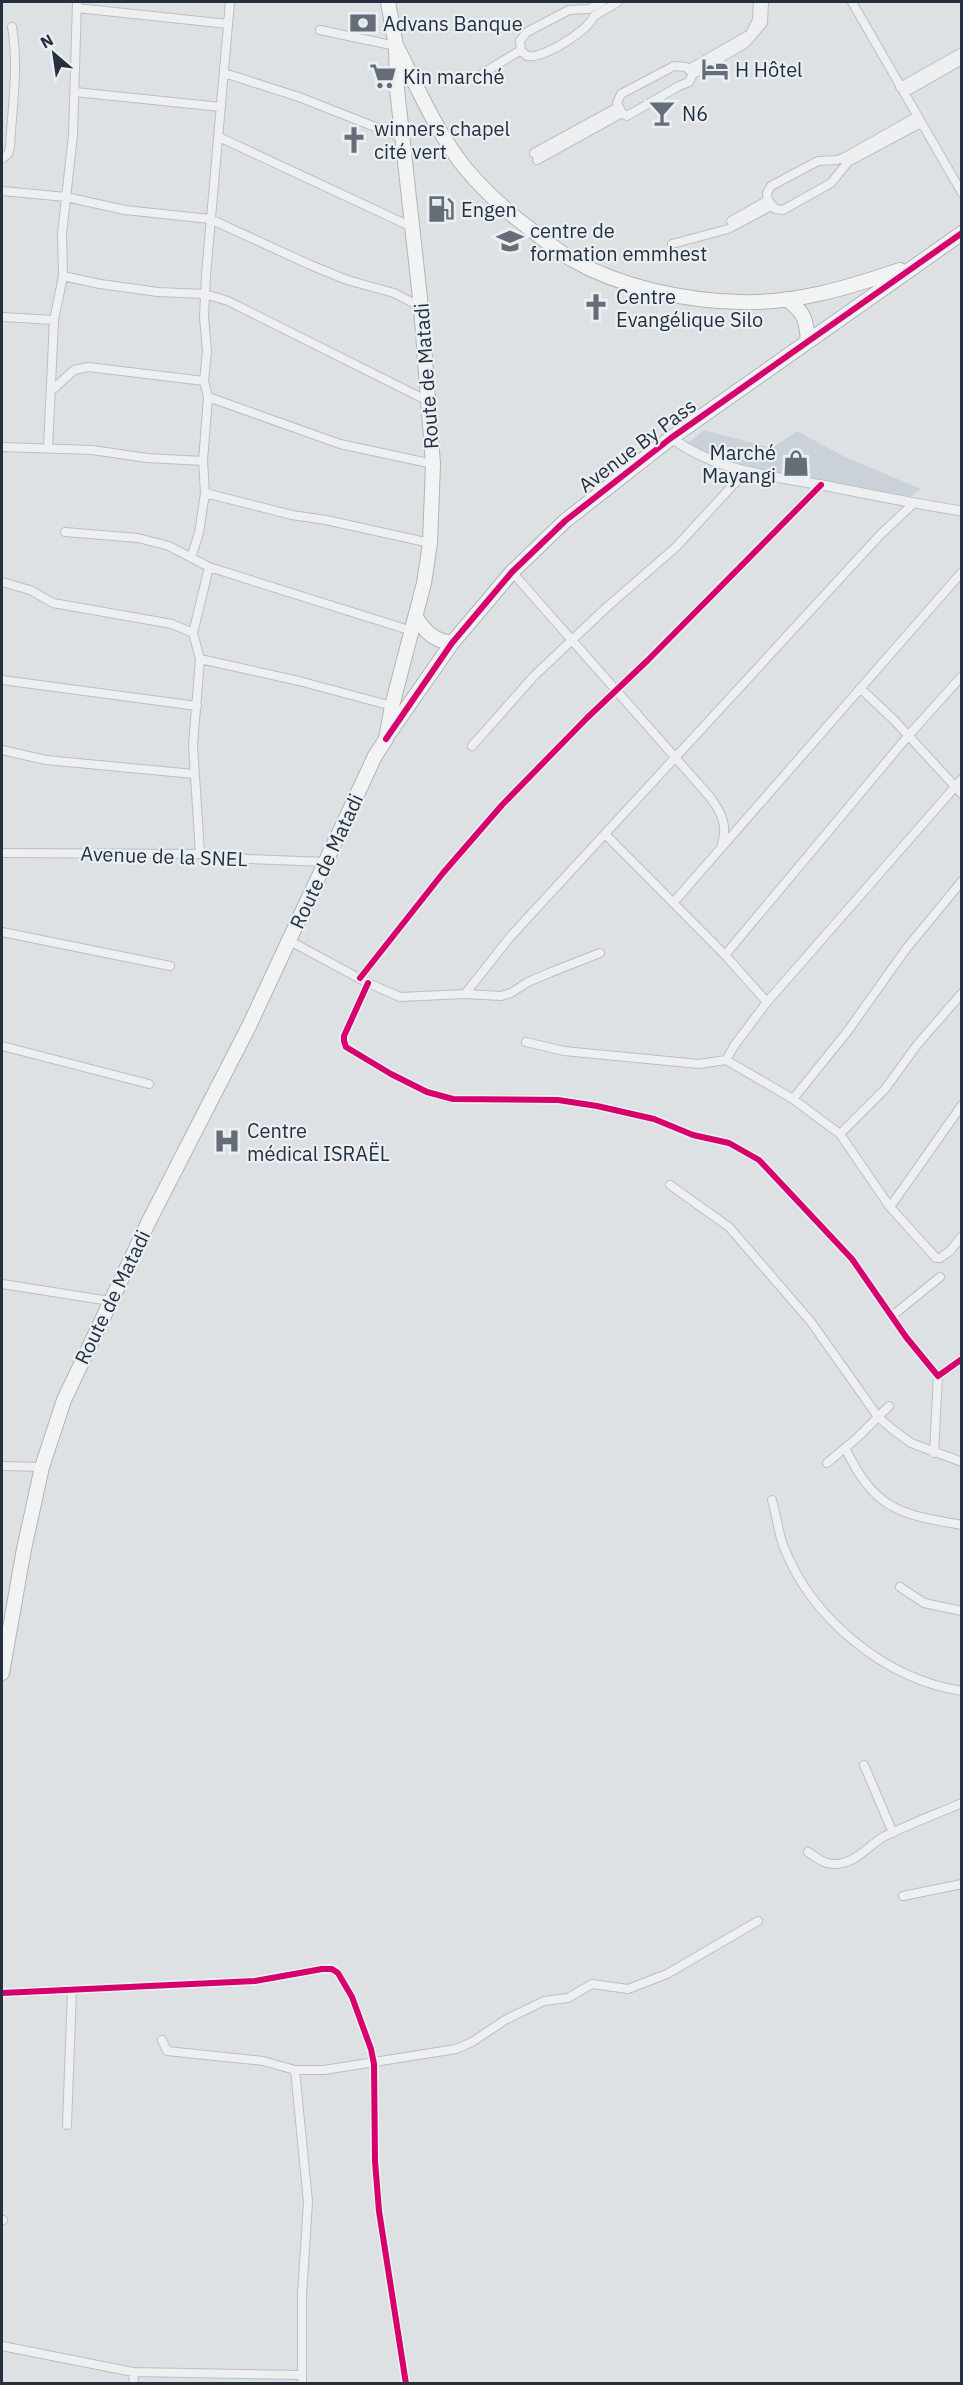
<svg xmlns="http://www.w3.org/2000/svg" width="963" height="2385" viewBox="0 0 963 2385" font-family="'IBM Plex Sans',sans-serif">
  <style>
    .built { fill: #cbd1d8 }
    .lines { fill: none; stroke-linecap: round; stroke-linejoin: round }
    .minor-casing { stroke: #bcbfc2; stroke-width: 10 }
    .tertiary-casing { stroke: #bcbfc2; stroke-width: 11 }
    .trunk-casing { stroke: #b0b4b9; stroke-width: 16 }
    .minor { stroke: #edeff0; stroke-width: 8 }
    .tertiary { stroke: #edeff0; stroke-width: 9 }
    .trunk { stroke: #f2f4f4; stroke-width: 14 }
    .cycleway-casing { stroke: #eaeff4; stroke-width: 10 }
    .cycleway { stroke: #d6006c; stroke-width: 6 }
    .labels { text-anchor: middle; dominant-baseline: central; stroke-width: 4.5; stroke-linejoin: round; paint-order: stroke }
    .poi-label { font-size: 20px; fill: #24303d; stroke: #eaeff4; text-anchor: start }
    .street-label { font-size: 20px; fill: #24303d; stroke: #eaeff4 }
  </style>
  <rect width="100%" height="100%" fill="#dee1e4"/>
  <path class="built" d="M704,430L772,448L797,431L845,457L921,489L909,498L747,468L687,444Z"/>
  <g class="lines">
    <defs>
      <path id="minor" d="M602,2L589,9L569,10L527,32L520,41L521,50L527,56C543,59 588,31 594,16L618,2
        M852,2L962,193
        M77,8L228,24
        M320,30L396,46
        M689,69L750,34L757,20L758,2
        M224,73L299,97L403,138
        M480,75L521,50
        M900,87L962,52
        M75,92L221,107
        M904,93L962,60
        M622,113L617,103L621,94L674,66L686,67L691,72
        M916,117L845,157L837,160L818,161L771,186L767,193L768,200L775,209L783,210L831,183L848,162L921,123
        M219,137L412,227
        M534,153L618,107
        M2,159L8,154L10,147C12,108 19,66 12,27
        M537,160L622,113L627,116L679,86L689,82L693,74L746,43L763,23L764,2
        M2,191L66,197L125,210L210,219L308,264L347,280L394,293L421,307
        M731,221L768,200
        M672,244L728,229L771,206
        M63,276L100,284L158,292L205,294L228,301L428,401
        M2,317L54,320
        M51,391L74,370L88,367L204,381
        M208,397L340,444L433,464
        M2,447L92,450L147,458L203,461
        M48,448L54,320L63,276L62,234L73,135L77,2
        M205,493L292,515L326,520L430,543
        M65,532L138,538L169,546L209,567L412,631
        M191,558L199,533L205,493L203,461L208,397L204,381L207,351L204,317L206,275L230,2
        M512,572L710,797C721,812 728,825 722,844
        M2,582L30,590L53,603L172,624L193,633
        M200,659L299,681L392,706
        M2,680L197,706
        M860,688L894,720L962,794
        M472,746L534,676L607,607L676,547L745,472
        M2,750L46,760L194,774
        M605,834L725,955L767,1002
        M2,853L200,854L248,859L327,862
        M200,854L193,745L200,659L193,633L209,567
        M673,903L962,572
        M2,932L170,966
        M288,940L368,983L400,997L465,994L501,996L511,993L528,982L549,973L600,953
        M725,955L908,736L962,676
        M360,978L443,873L502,805L587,718L648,660L821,485
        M368,983L344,1036V1041L346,1047L391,1074L427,1092L453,1099L558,1100L597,1106L654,1119L693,1135L729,1143L759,1160L852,1259L906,1337L938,1376L962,1359
        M465,994L510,937L880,535L913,504
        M526,1042L564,1051L699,1064L726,1060L793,1099L840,1134L890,1207L936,1258H940L950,1251L962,1236
        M2,1046L149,1084
        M726,1060L734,1046L767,1002L962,779
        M793,1099L847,1032L906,949L962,881
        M840,1134L885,1089L917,1045L962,993
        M670,1185L729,1227L811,1322L862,1394L878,1417L892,1429L911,1443L962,1462
        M890,1207L962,1105
        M2,1284L110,1301
        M892,1316L940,1277
        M845,1448C875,1509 897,1514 962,1525
        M934,1453L938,1376
        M827,1463L857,1438L889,1406
        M2,1466L42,1467
        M772,1500C776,1514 778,1530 783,1545C811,1618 884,1679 962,1691
        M900,1587L924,1603L962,1611
        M864,1765L893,1833
        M808,1852C816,1857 823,1864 833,1864C855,1865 867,1846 885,1836C910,1824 936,1814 962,1803
        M903,1896L962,1884
        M2,1993L255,1981L322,1969H332L338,1973L352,1997L371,2049L374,2064L375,2161L379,2211L406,2384
        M162,2040L167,2051L263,2061L295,2070H324L456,2049L472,2042L505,2020L544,2001L568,1998L592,1984L628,1989L667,1974L758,1921
        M295,2070L308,2202L302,2295V2384
        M67,2125L72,1990
        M2,2220H3
        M2,2346L133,2372L301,2375
        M133,2372L134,2384"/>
      <path id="tertiary" d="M671,438C719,472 766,475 822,485C868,494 915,504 962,511"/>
      <path id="trunk" d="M398,49C417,87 434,126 459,160C475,182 496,201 516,218C534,232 552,247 571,259C620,287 684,301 741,302C795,304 850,287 900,270
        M787,299C805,314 806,318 808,341
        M416,617C425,632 435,641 452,643
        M390,732L452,643L512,572L565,521L671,438L962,233
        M2,1673L24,1549L42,1467L64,1400L149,1221L249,1026L375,756L386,739L392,706L424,583L430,543L433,464L421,307L397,89L396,46L388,2"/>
    </defs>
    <use href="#minor" class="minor-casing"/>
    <use href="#tertiary" class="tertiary-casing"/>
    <use href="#trunk" class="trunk-casing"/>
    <use href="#minor" class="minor"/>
    <use href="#tertiary" class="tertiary"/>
    <use href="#trunk" class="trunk"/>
    <defs>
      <path id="cycleway" d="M386,739L452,643L512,572L565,521L671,438L962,233
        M360,978L443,873L502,805L587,718L648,660L821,485
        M368,983L344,1036V1041L346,1047L391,1074L427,1092L453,1099L558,1100L597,1106L654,1119L693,1135L729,1143L759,1160L852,1259L906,1337L938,1376L962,1359
        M2,1993L255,1981L322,1969H332L338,1973L352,1997L371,2049L374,2064L375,2161L379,2211L406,2384"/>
    </defs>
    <use href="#cycleway" class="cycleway-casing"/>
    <use href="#cycleway" class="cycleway"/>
  </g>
  <defs>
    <symbol id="bank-bare" viewBox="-9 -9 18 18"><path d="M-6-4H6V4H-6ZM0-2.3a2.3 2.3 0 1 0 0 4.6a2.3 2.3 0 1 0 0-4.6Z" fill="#656e77" stroke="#eaeff4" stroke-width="2.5" paint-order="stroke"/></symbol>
    <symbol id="hotel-bare" viewBox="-9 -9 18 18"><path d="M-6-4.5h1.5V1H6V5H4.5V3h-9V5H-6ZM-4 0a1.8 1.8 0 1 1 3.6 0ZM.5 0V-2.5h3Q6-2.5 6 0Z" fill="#656e77" stroke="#eaeff4" stroke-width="2.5" paint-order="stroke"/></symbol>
    <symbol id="supermarket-bare" viewBox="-9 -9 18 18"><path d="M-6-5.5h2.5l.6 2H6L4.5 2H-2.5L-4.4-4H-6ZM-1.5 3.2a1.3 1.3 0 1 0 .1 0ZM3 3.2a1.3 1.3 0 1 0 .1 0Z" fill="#656e77" stroke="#eaeff4" stroke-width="2.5" paint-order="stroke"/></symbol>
    <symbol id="bar-bare" viewBox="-9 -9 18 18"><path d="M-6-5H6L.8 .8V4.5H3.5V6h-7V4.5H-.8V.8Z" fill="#656e77" stroke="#eaeff4" stroke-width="2.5" paint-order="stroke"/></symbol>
    <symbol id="church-bare" viewBox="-9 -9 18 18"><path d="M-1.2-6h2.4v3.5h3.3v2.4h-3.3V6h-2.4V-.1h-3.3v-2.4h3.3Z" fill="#656e77" stroke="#eaeff4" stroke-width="2.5" paint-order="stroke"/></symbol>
    <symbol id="fuel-bare" viewBox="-9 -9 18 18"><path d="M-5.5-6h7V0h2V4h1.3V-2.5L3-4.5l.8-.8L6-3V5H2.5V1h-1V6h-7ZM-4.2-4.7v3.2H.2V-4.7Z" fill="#656e77" stroke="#eaeff4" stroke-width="2.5" paint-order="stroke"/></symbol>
    <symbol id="school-bare" viewBox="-9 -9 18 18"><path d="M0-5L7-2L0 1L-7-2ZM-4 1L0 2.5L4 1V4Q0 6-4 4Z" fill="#656e77" stroke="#eaeff4" stroke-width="2.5" paint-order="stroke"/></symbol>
    <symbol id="shop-bare" viewBox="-9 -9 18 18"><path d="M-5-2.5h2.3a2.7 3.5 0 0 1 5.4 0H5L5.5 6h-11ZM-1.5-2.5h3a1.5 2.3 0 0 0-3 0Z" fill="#656e77" stroke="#eaeff4" stroke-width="2.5" paint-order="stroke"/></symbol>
    <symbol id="hospital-bare" viewBox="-9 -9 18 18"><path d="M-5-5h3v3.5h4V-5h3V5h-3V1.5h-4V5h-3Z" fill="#656e77" stroke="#eaeff4" stroke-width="2.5" paint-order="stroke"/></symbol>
  </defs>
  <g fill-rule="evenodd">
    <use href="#bank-bare" x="344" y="4" width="38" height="38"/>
    <use href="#hotel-bare" x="696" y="50" width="38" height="38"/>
    <use href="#supermarket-bare" x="364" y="57" width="38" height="38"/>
    <use href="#bar-bare" x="643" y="94" width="38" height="38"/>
    <use href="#church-bare" x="335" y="121" width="38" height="38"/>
    <use href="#fuel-bare" x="422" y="190" width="38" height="38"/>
    <use href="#school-bare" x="491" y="222" width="38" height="38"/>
    <use href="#church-bare" x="577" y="288" width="38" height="38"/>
    <use href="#shop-bare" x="777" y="444" width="38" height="38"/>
    <use href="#hospital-bare" x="208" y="1122" width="38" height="38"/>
  </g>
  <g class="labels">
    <g class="poi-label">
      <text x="383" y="23">Advans Banque</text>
      <text x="735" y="69">H Hôtel</text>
      <text x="403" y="76">Kin marché</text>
      <text x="682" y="113">N6</text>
      <text x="374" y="128">winners chapel<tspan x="374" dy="23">cité vert</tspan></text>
      <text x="461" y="209">Engen</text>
      <text x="530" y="230">centre de<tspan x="530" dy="23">formation emmhest</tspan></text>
      <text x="616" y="296">Centre<tspan x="616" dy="23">Evangélique Silo</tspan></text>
      <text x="776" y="452" text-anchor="end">Marché<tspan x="776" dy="23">Mayangi</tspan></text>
      <text x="247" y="1130">Centre<tspan x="247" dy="23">médical ISRAËL</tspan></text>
    </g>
    <g class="street-label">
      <text transform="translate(426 376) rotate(-94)">Route de Matadi</text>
      <text transform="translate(637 445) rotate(-37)">Avenue By Pass</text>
      <text transform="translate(164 856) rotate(2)">Avenue de la SNEL</text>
      <text transform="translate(326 861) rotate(-65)">Route de Matadi</text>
      <text transform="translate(112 1297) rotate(-64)">Route de Matadi</text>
    </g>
  </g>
  <rect width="963" height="2385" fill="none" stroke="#24303d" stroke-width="6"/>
  <g transform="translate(54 54) rotate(331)" stroke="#eaeff4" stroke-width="4.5" paint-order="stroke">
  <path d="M0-4.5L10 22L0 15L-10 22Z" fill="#24303d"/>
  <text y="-9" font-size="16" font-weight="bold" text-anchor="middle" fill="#24303d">N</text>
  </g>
</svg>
